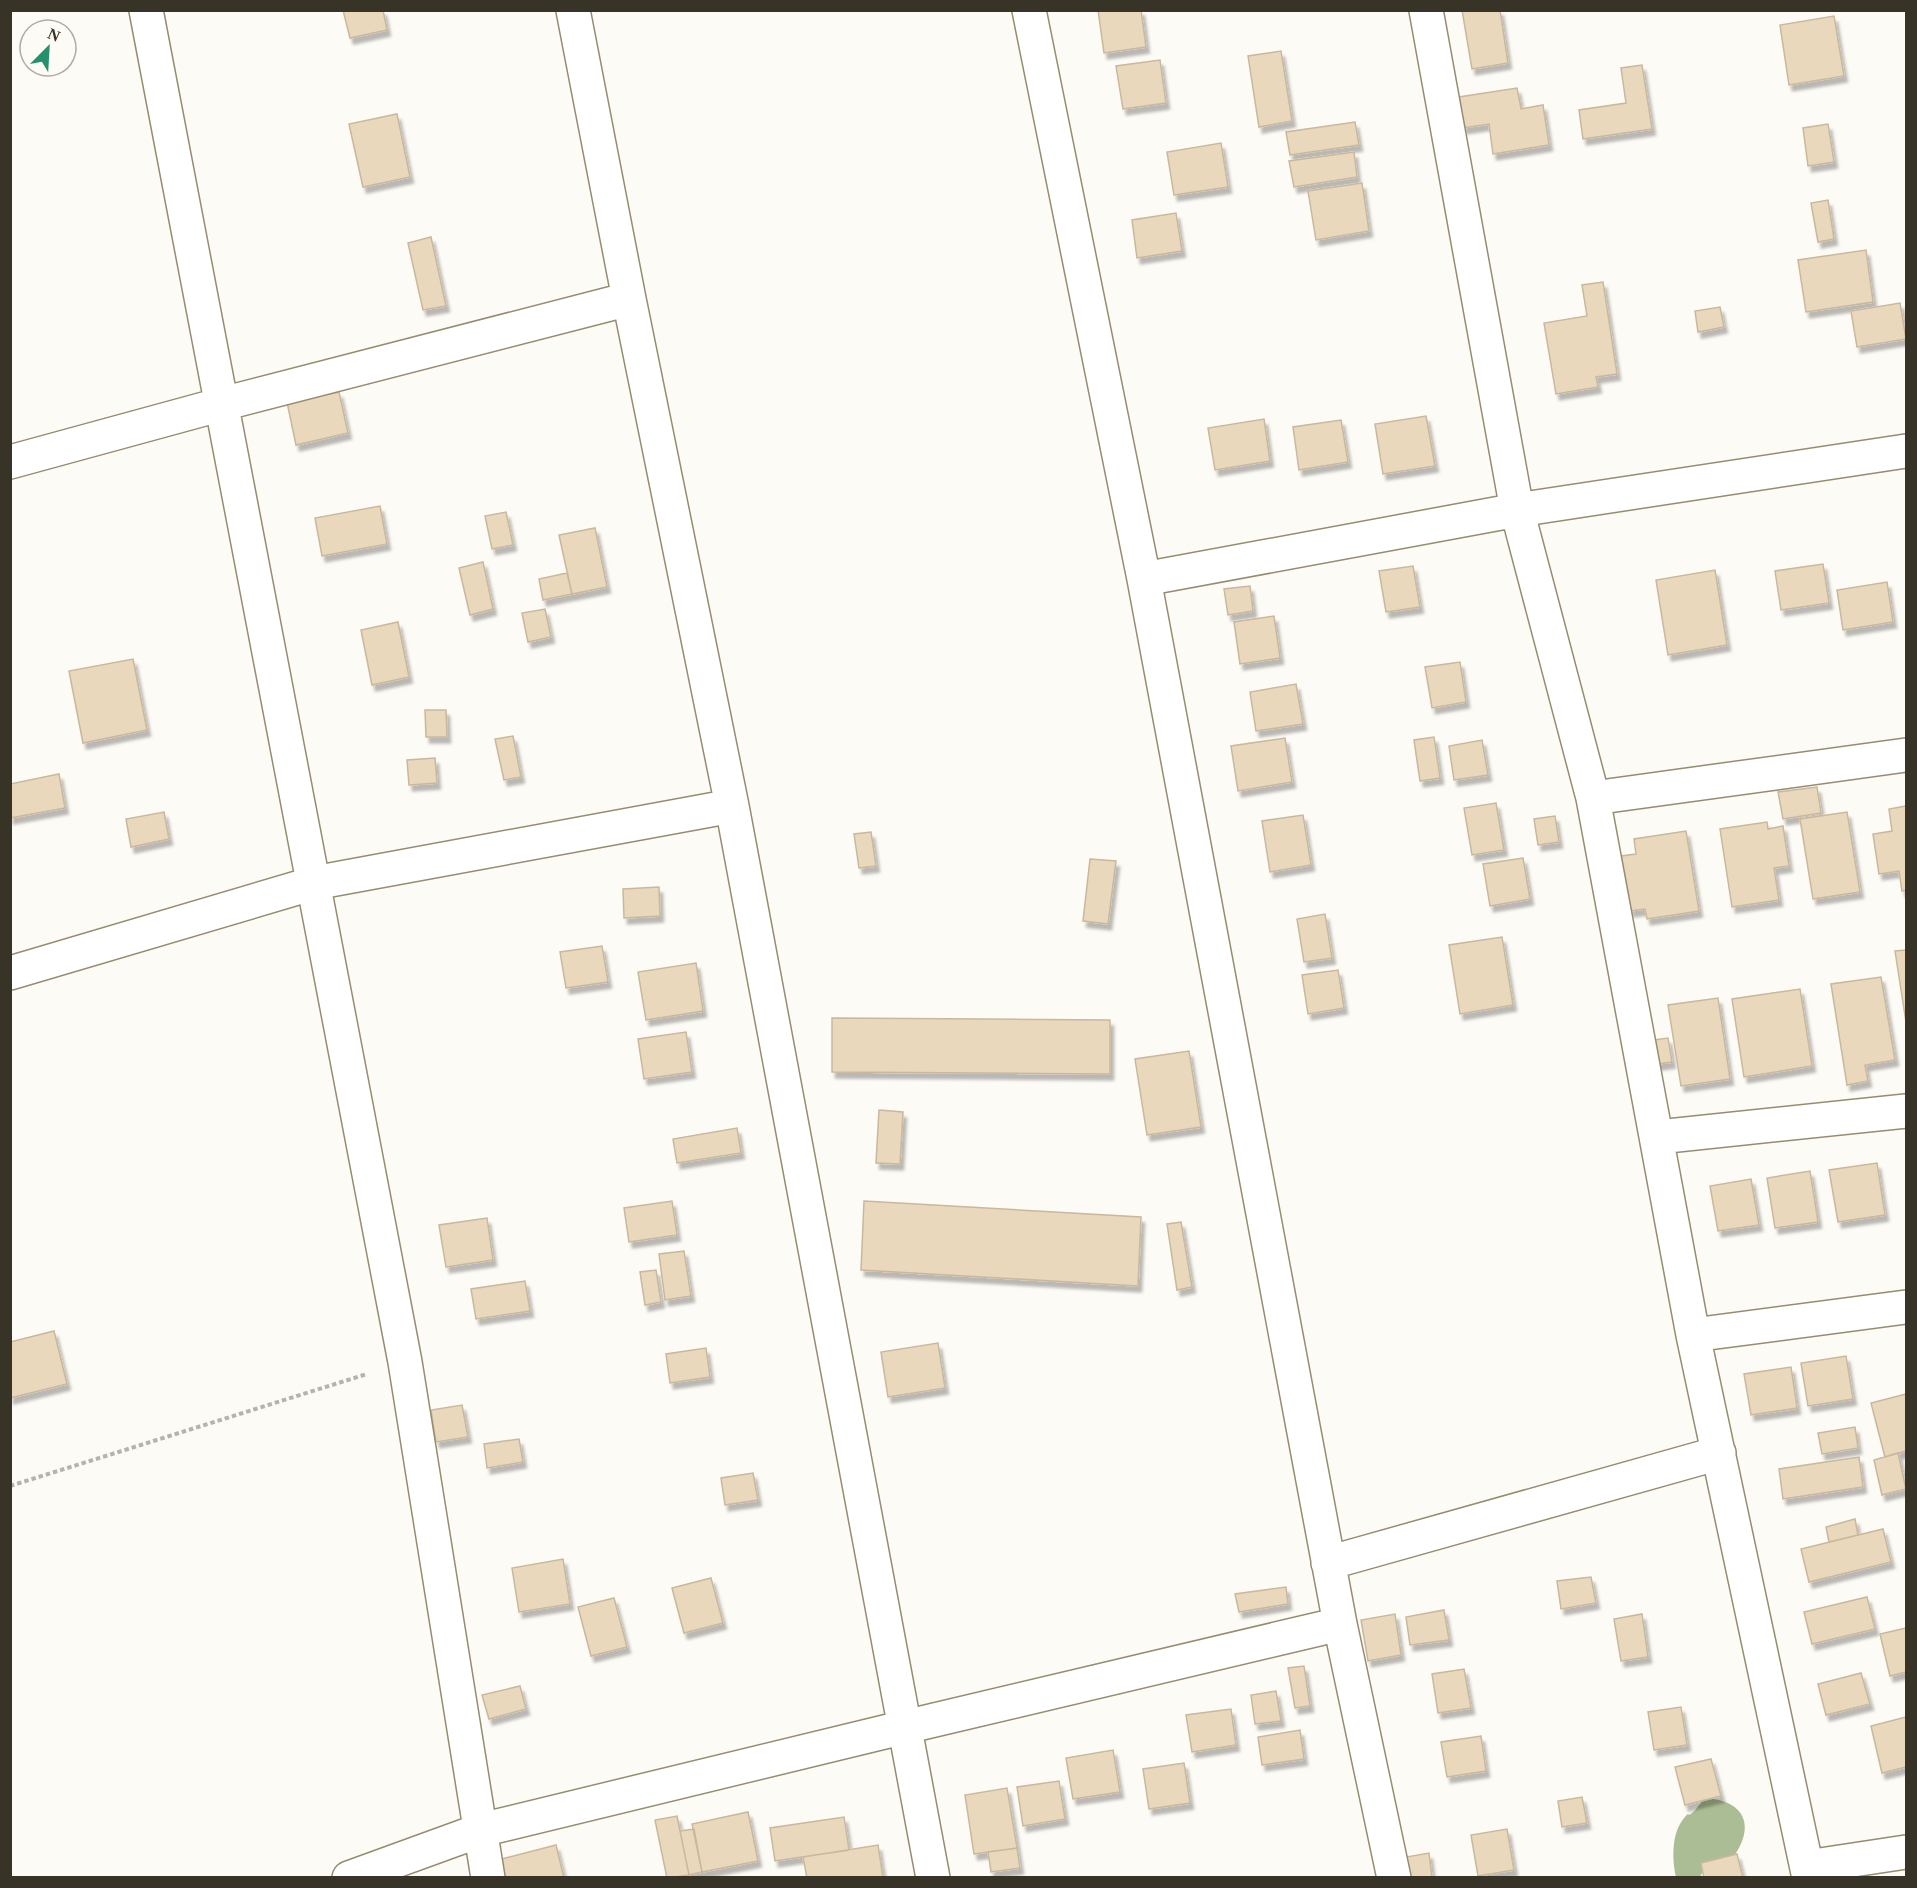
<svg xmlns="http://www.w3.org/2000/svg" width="1917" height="1888" viewBox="0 0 1917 1888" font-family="'Times New Roman',serif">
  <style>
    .forest { fill: #aabd94 }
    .building { fill: #ead8bc; stroke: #c9b89d; stroke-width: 1.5; filter: url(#shadow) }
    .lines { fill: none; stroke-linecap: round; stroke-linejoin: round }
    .street-casing { stroke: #968c70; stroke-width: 36 }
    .path { stroke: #b6b3ab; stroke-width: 4; stroke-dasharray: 4.5 3; stroke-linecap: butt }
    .street { stroke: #fff; stroke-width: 33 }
  </style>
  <defs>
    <filter id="shadow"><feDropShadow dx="3.5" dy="6" stdDeviation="1.5" flood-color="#0004"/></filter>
  </defs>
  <rect width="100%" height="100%" fill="#fdfbf5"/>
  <path class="forest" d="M1706,1798C1746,1801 1756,1827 1732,1859L1706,1865L1700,1877H1676C1672,1860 1671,1832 1685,1817C1690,1811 1687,1818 1693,1812C1698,1808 1700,1802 1706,1798Z"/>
  <path class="building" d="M343,10H383L387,30L350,38Z
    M1098,10H1141L1146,47L1104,53Z
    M1462,10H1500L1508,63L1472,69Z
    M1834,16L1844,76L1789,85L1780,25Z
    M1281,51L1292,121L1259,127L1248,56Z
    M1160,60L1166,103L1123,109L1116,66Z
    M1642,65L1652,129L1583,139L1579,110L1626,103L1621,68Z
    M1517,88L1521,109L1543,105L1549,145L1493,154L1489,124L1463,128L1459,97Z
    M397,114L410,177L363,187L349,124Z
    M1355,122L1359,145L1290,155L1286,132Z
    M1828,124L1834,162L1808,166L1803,128Z
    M1221,143L1228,187L1174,195L1167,152Z
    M1354,152L1357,177L1294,187L1289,161Z
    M1362,183L1369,231L1316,240L1308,191Z
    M1828,200L1834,239L1818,242L1811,203Z
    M1176,213L1182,251L1137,258L1132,220Z
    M431,237L446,306L423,310L408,243Z
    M1866,250L1873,302L1806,312L1798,260Z
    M1603,282L1617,374L1596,377L1598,387L1556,394L1544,323L1587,316L1582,285Z
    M1900,303L1906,339L1857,347L1851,311Z
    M1720,307L1724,327L1698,332L1695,311Z
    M339,392L348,433L296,445L287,402Z
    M1426,416L1435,466L1383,474L1375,424Z
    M1264,419L1270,461L1215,470L1208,428Z
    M1341,420L1348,462L1299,470L1293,427Z
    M380,506L387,544L322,556L315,518Z
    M506,512L513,545L492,549L485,516Z
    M595,528L607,587L572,594L559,535Z
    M483,562L493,609L470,615L459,568Z
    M1823,564L1829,603L1781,610L1775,571Z
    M1413,566L1420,607L1386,612L1379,571Z
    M1715,570L1727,645L1668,655L1656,580Z
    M567,573L572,594L543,600L539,579Z
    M1887,582L1893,622L1843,630L1837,590Z
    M1250,586L1253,611L1228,615L1224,589Z
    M545,609L551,637L528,642L522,613Z
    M1274,616L1280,658L1240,664L1234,622Z
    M398,622L409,677L372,685L361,630Z
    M133,659L147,730L83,743L69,671Z
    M1460,662L1466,702L1432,708L1425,667Z
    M1296,684L1303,724L1256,731L1250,692Z
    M425,710H446L447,737H426Z
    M513,736L521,777L504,780L495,739Z
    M1434,737L1440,778L1420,781L1414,740Z
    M1285,738L1292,782L1238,791L1231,746Z
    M1482,740L1488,775L1454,780L1449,746Z
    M435,758L437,783L409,785L407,760Z
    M59,774L65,808L10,818V784Z
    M1817,787L1821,813L1783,819L1778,792Z
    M1496,803L1504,850L1472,855L1464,808Z
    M1906,806V890L1902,891L1899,871L1879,874L1873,834L1892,831L1889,809Z
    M164,812L169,839L131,847L126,819Z
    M1847,812L1860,892L1813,899L1800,819Z
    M1303,815L1311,865L1270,872L1262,821Z
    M1555,816L1559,842L1538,845L1534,819Z
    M1767,822L1768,829L1783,826L1789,866L1774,868L1779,900L1732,907L1720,829Z
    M1686,831L1699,911L1647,919L1645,909L1630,911L1621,856L1636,854L1634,839Z
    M871,832L876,866L859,868L854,834Z
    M1523,858L1530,899L1490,906L1483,864Z
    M1090,859L1116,861L1108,924L1083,921Z
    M659,887L660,916L624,918L623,889Z
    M1325,914L1332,958L1304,962L1297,919Z
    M1502,937L1513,1005L1460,1014L1449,945Z
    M602,946L608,982L566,988L560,952Z
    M1906,950V1022L1895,951Z
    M696,963L703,1011L646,1020L638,972Z
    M1338,970L1344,1008L1308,1014L1302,975Z
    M1881,977L1895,1060L1865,1065L1868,1081L1847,1085L1831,984Z
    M1800,989L1812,1066L1744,1077L1732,999Z
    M1718,998L1730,1079L1681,1086L1668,1005Z
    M832,1018L1110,1020V1074L832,1072Z
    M686,1032L692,1072L644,1079L638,1039Z
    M1668,1038L1672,1062L1651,1065L1646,1041Z
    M1189,1051L1201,1127L1147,1135L1135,1059Z
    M879,1110L903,1112L900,1164L876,1163Z
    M737,1128L741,1153L677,1163L673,1139Z
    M1877,1163L1885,1215L1838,1222L1829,1170Z
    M1810,1171L1818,1222L1775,1228L1767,1178Z
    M1751,1179L1759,1225L1718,1231L1710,1186Z
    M672,1201L677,1235L629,1242L624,1208Z
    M864,1201L1141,1217L1138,1286L861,1270Z
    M487,1218L493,1260L446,1267L439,1225Z
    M1181,1222L1192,1287L1177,1290L1167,1224Z
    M684,1251L691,1296L665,1300L659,1254Z
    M656,1270L661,1302L645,1305L640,1272Z
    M525,1281L530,1311L476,1319L471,1289Z
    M54,1331L67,1384L10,1398V1342Z
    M938,1343L945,1388L888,1397L881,1352Z
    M706,1348L710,1377L670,1383L666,1354Z
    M1846,1356L1853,1399L1808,1406L1801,1363Z
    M1791,1367L1797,1408L1751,1415L1744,1374Z
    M1906,1394V1451L1885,1457L1871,1403Z
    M462,1405L468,1437L436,1442L431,1410Z
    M1855,1427L1858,1448L1822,1454L1818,1433Z
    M519,1439L523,1462L487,1468L484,1444Z
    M1898,1453L1906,1489L1882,1495L1874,1460Z
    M1859,1457L1863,1487L1783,1499L1779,1469Z
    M753,1473L758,1500L725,1505L721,1478Z
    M1855,1519L1858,1535L1829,1542L1826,1527Z
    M1883,1529L1891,1562L1809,1582L1801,1549Z
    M563,1559L570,1604L519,1612L512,1568Z
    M1591,1577L1596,1603L1561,1609L1557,1581Z
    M711,1578L723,1623L684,1633L672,1588Z
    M1286,1587L1288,1604L1239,1612L1235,1594Z
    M1867,1597L1875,1629L1812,1644L1804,1612Z
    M614,1598L627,1647L591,1656L578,1607Z
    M1444,1610L1449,1640L1410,1645L1406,1617Z
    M1395,1614L1401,1655L1368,1661L1361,1620Z
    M1642,1614L1648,1657L1621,1661L1614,1619Z
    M1906,1628V1672L1890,1676L1880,1634Z
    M1304,1666L1310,1706L1295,1708L1288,1668Z
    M1464,1669L1471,1708L1438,1713L1432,1674Z
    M1861,1673L1870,1704L1826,1715L1818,1684Z
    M520,1686L526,1709L489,1719L482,1695Z
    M1276,1691L1281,1721L1255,1724L1251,1695Z
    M1681,1707L1687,1745L1654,1750L1648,1712Z
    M1231,1709L1236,1745L1192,1752L1186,1715Z
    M1906,1717V1767L1882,1773L1871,1726Z
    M1300,1730L1304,1759L1262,1765L1258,1737Z
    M1481,1736L1486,1771L1447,1777L1441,1742Z
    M1113,1750L1120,1792L1073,1799L1066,1758Z
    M1711,1759L1721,1796L1685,1805L1675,1767Z
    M1184,1763L1190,1803L1149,1809L1143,1769Z
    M1059,1781L1065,1819L1023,1826L1017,1787Z
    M1007,1788L1017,1848L974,1854L965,1795Z
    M1582,1797L1587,1823L1562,1827L1558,1801Z
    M748,1812L758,1861L702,1872L692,1824Z
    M677,1816L689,1875L667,1878L655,1820Z
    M844,1817L849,1850L775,1861L770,1828Z
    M694,1829L702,1872L689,1875L680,1831Z
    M1507,1829L1514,1870L1478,1876L1471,1835Z
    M556,1845L564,1878H494L490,1862Z
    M878,1845L883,1878H807L803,1857Z
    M1017,1848L1020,1868L991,1872L988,1852Z
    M1429,1853L1432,1878H1409L1406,1857Z
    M1737,1854L1743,1878H1704L1701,1863Z"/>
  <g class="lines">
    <defs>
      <path id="street" d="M146,10L405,1362L488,1878
        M573,10L629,299L732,806L933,1878
        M1029,10L1144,579L1340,1624L1394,1878
        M1426,10L1517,510L1593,798L1693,1335L1809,1878
        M10,462L226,403L629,299
        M1144,579L1517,510L1906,451
        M1593,798L1906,755
        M10,973L314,883L732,806
        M1658,1137L1906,1111
        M1693,1335L1906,1307
        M1328,1563L1719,1453
        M1807,1867L1906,1852
        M349,1878L481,1830L905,1727L1340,1624"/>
    </defs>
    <use href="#street" class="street-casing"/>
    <path class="path" d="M10,1486L367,1374"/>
    <use href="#street" class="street"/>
  </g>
  <rect width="1917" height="1888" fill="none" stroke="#373327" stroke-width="24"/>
  <g transform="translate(48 48) rotate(24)"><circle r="28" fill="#fdfbf5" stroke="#aeaba3" stroke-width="1.5"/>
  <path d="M0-4.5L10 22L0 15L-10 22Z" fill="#26906e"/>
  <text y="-9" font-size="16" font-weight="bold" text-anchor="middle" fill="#373327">N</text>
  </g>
</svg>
